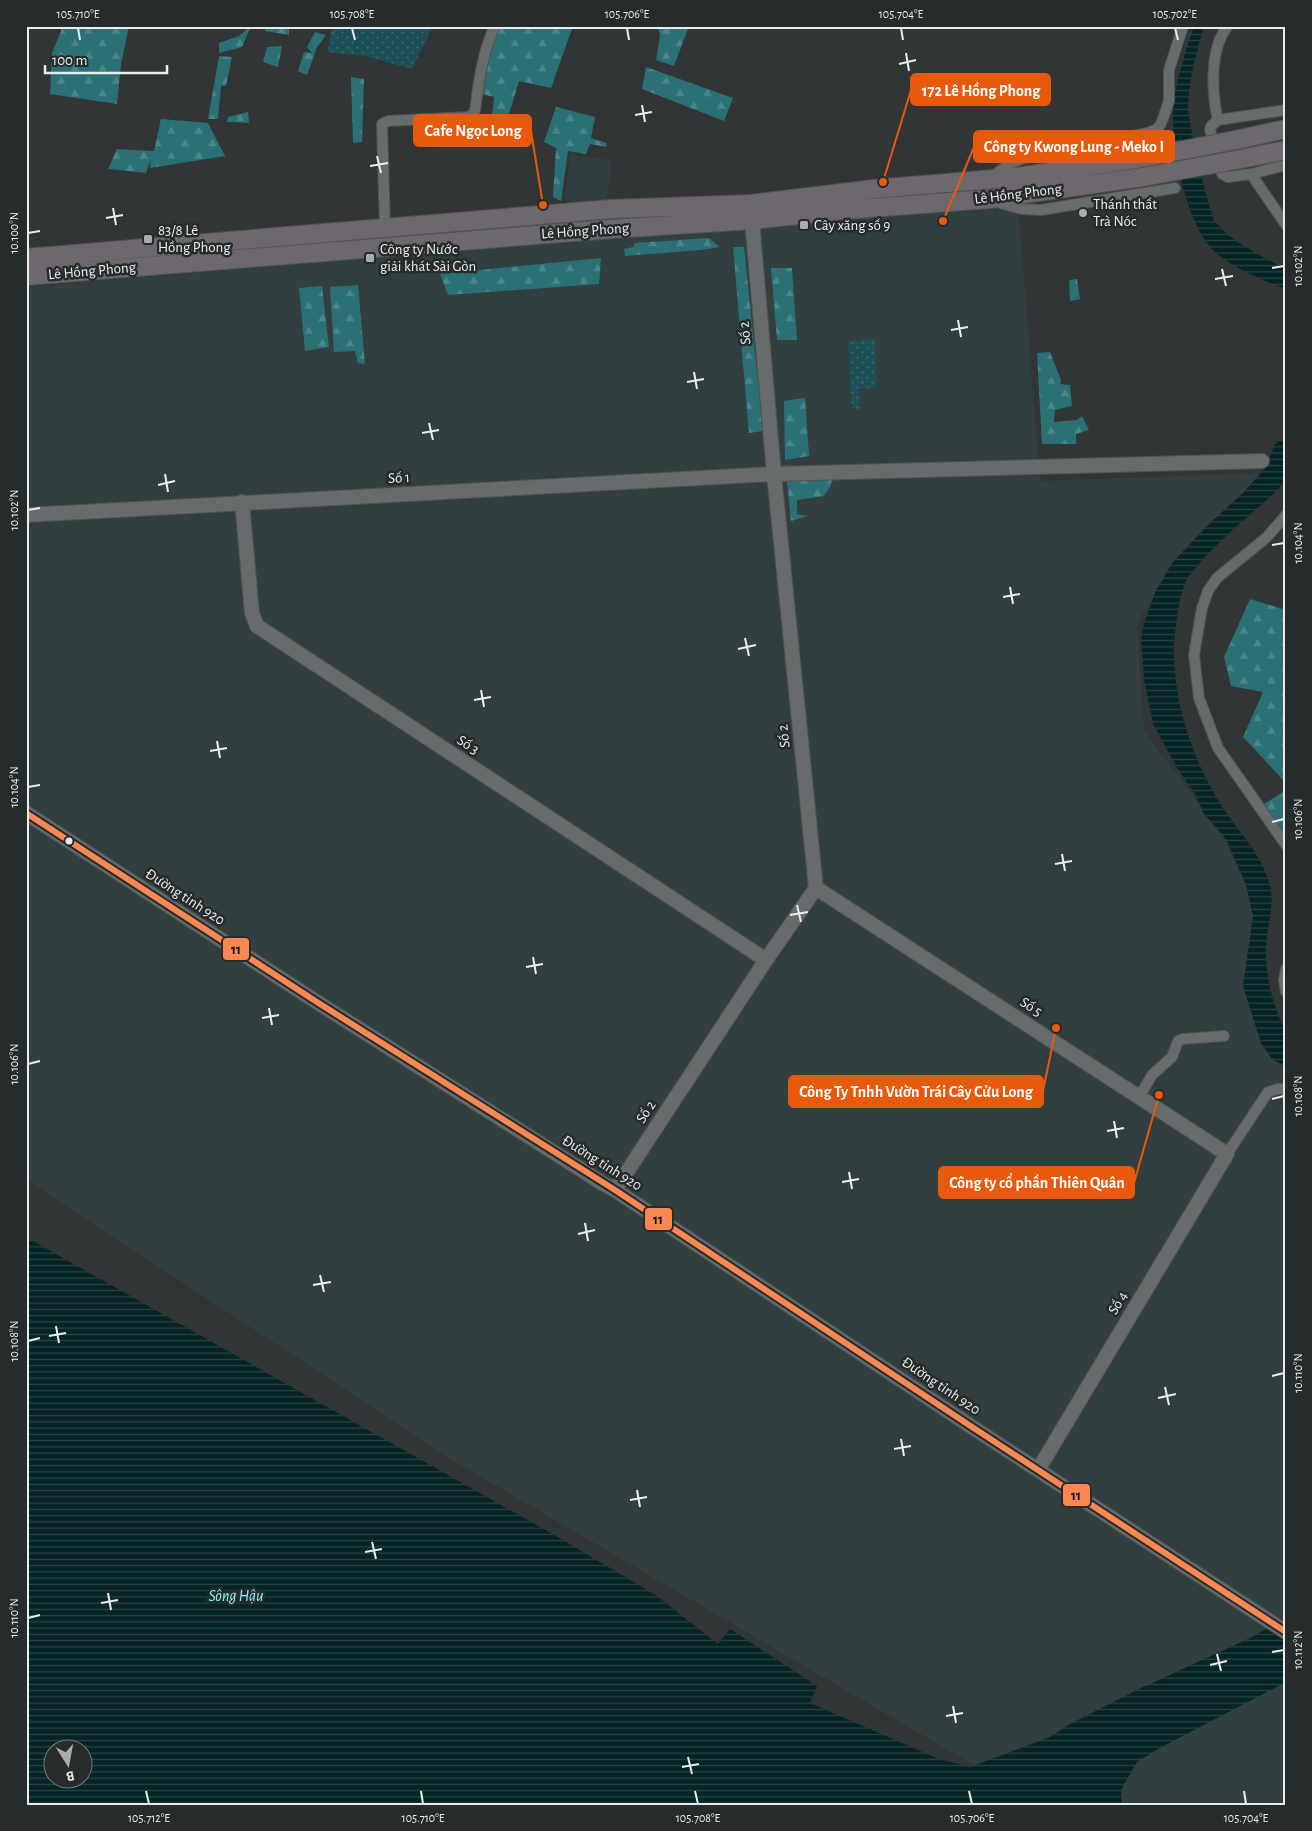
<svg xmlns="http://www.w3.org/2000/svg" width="1312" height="1831" viewBox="0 0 1312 1831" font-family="'Alegreya Sans',sans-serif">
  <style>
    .built { fill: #323f40 }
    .grass { fill: url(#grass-dots) }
    .forest { fill: url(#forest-firs) }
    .water { fill: url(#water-rules); fill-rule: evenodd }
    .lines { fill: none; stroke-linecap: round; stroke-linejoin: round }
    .street-casing { stroke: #4f5353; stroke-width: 12 }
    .secondary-casing { stroke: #4f5353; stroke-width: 16 }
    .highway-casing { stroke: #4f5353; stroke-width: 20 }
    .street { stroke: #686b6b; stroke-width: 10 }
    .secondary { stroke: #686b6b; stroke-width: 14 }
    .highway { stroke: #6d686d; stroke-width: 18 }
    .highway-bridge-casing { stroke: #4f5353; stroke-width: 20; stroke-linecap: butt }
    .highway-bridge { stroke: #6d686d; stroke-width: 18 }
    .bus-1-casing { stroke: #262c2c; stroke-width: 10 }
    .bus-1 { stroke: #f88751; stroke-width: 6 }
    .ticks { fill: none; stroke: #e9eded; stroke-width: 2 }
    .poi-dot { fill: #a9adad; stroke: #262c2c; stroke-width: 2 }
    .bus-dot { fill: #e9eded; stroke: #262c2c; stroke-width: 2 }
    .labels { text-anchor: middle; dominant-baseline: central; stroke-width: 5; stroke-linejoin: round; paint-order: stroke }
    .street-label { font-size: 15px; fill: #e9eded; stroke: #262c2c }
    .poi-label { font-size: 15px; fill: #e9eded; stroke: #262c2c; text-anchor: start }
    .water-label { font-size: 16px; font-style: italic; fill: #88f3fc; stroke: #262c2c }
    .leader { fill: none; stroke: #e8590c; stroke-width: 2 }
    .callout-dot { fill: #e8590c; stroke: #262c2c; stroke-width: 2 }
    .callout { fill: #e8590c; stroke: #e8590c; stroke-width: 2 }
    .callout-label { font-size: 16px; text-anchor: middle; font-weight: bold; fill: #fff }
    .line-badge { stroke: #262c2c; stroke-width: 2 }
    .pale-badge-label { font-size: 14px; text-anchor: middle; font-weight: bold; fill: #111 }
    .neatline { fill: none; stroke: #e9eded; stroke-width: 2 }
    .ticks-label { font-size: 12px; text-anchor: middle; fill: #e9eded }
  </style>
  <defs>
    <pattern id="grass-dots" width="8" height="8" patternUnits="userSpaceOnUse" patternTransform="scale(1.25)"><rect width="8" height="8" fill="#1d5054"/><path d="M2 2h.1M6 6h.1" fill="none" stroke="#3e6a6d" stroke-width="1.8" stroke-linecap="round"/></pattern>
    <pattern id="forest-firs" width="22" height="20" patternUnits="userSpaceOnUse" patternTransform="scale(1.25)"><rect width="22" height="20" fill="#2b7075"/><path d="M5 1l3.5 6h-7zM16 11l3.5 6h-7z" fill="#4a8589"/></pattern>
    <pattern id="water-rules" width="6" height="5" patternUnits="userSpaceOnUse" patternTransform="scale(1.25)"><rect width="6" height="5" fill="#052426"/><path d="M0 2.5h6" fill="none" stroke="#294446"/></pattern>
  </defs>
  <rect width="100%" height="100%" fill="#313535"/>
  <path class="built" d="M570,155L612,160L606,205L565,200Z
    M1018,203L1040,481L1261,473L1244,492L1207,526L1172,563L1137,624L1144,731L1222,835L1246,885L1253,916L1243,986L1261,1043L1272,1059L1286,1067V1805H1054L965,1760L449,1458L26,1179V287Z"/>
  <path class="grass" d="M333,26H372L369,40L373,26H433L412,69L365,56L327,52Z
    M875,338L877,387L858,389L860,409H852L848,342Z"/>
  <path class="forest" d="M63,26H129L121,64L117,104L50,94L52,53Z
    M251,26L242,47L219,53V43L239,36Z
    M265,26H289V35L265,31Z
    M499,26H573L551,88L519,81L504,131L491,127L494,97L479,93Z
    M655,26H689L674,66L656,60L660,35L658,28Z
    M315,32L326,35L317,47L307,75L298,71L304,52L312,53L307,47Z
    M282,46L278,67L263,62L267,47Z
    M219,56L232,57L226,86H221L218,119H208Z
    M646,67L733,98L724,121L642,89Z
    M351,77L364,79L362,142L353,143Z
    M556,107L595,117L591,138L607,143L606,147L590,144L586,154L568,151L561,201L553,197L556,148L544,142Z
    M248,112L249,123L227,122L228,117Z
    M161,119L208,123L225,156L150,168L151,159L146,173L108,169L117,149L154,151Z
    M709,238L720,247L701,250L625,256L624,249L633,247L635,243Z
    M733,247H744L763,431L749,433Z
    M601,258L599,284L448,295L440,274Z
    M771,268H792L797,340H777Z
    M1077,279L1080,299L1070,301L1069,280Z
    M358,285L365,364L358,363L355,351L334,352L330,287Z
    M322,286L329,347L305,351L299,288Z
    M1050,352L1061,380L1060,384L1070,385L1072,406L1055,410L1054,422L1077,420L1082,416L1089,430L1076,434V444H1042L1037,353Z
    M805,398L809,456L785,460L784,401Z
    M832,478L831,485L824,496L797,500V514L808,516L791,521L787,481Z
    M1250,599L1286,610V783L1243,737L1263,692L1231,686L1224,657Z
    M1286,790V840L1264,804Z"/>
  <path class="water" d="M1194,26H1204C1197,51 1189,78 1188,105C1187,118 1209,214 1216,223C1233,243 1263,257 1286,269V289C1264,281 1228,266 1212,249C1184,219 1169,141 1174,100C1178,75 1186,50 1194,26Z
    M1280,440H1286C1286,448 1288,470 1286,477C1283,487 1263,504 1255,510C1233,530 1202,556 1186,581C1179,594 1174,636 1174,651C1174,705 1193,760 1221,805C1237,830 1260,852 1269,882C1276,903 1267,925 1266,946C1265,968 1270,992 1277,1012C1279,1018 1283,1024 1285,1030C1289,1040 1286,1056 1286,1067L1272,1059L1261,1043L1243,986L1253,916L1246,885L1226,839L1204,814L1194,792L1179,771L1153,724L1144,679L1141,640L1143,627L1155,593L1172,563L1207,526L1244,492L1261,473L1268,464L1274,445Z
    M26,1237L563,1540L657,1596L718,1644L730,1629L817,1686L810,1703L939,1759L970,1767L1050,1737L1068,1725L1141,1688L1248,1639L1286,1618V1682L1158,1749L1137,1762L1121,1790L1122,1805H26ZM52,1748H82V1778H52Z"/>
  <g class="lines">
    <defs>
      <path id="street" d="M1228,26C1209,48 1212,94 1218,120L1286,110
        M1218,120L1211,126L1210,130L1222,174L1228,177L1251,174
        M1286,165L1251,174L1286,225
        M990,178L1008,165L1021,159L1148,133L1157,129L1161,124L1169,101V70L1183,26
        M996,202L1022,209L1041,210L1175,188
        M385,228L382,124L388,121L468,117L473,115L475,110C479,81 482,53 495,26
        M1286,515L1267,537L1217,578L1208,591L1202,608L1194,655L1199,698L1218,748L1286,845
        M1286,969L1284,980L1286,992
        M1139,1097L1152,1075L1172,1057L1178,1041L1183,1039L1224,1036
        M1227,1154L1268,1092L1278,1089H1286"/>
      <path id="secondary" d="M242,502L252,613L257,626L766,960
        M26,515L774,474L1262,461
        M26,813L320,1004L602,1183L615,1190L969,1425L1286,1632
        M816,888L1227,1154L1038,1470
        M615,1190L766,960L816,888L774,474L752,220"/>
      <path id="highway" d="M1240,139L1286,129
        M1241,159L1286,150
        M26,258L611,209L751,204L874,189L1018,177L1142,158
        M26,276L612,229L752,220L844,210L989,199L1143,177"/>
    </defs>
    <use href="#street" class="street-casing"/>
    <use href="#secondary" class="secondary-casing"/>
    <use href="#highway" class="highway-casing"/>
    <use href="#street" class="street"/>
    <use href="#secondary" class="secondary"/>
    <use href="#highway" class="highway"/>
    <defs>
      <path id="highway-bridge" d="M1142,158L1240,139
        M1143,177L1241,159"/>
    </defs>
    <use href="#highway-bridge" class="highway-bridge-casing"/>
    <use href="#highway-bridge" class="highway-bridge"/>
    <defs>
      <path id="bus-1" d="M26,813L320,1004L615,1190L969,1425L1286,1632"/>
    </defs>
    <use href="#bus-1" class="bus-1-casing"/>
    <use href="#bus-1" class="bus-1"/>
  </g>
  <path class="ticks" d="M78,28L80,40M352,28L355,40M627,28L629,40M901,28L903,40M1175,28L1178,40M906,53L909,71M899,64L916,60M642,105L645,122M635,115L652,112M377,156L381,173M370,166L388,163M113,208L116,225M106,218L123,215M28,233L40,231M1272,268L1284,266M1222,269L1226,286M1215,279L1233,276M958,320L961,337M951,330L968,327M694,372L697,389M687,382L704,379M429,423L433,440M422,433L439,430M165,474L168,492M158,485L175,481M28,510L40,508M1272,545L1284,543M1010,587L1013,604M1003,597L1020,594M745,638L749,656M738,649L756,645M481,690L484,707M474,700L491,697M217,741L220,758M210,751L227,748M28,787L40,785M1272,822L1284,819M1062,854L1065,871M1055,864L1072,861M797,905L801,922M790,915L808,912M533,957L536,974M526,967L543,964M269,1008L272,1025M262,1018L279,1015M28,1064L40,1061M1272,1099L1284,1096M1114,1121L1117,1138M1107,1131L1124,1128M849,1172L852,1189M842,1182L859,1179M585,1223L588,1241M578,1234L595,1230M320,1275L324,1292M313,1285L331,1282M56,1326L59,1343M49,1336L66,1333M28,1341L40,1338M1272,1376L1284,1373M1165,1387L1169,1405M1158,1398L1176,1394M901,1439L904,1456M894,1449L911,1446M637,1490L640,1507M630,1500L647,1497M372,1542L376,1559M365,1552L382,1549M108,1593L111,1610M101,1603L118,1600M28,1618L40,1615M1272,1652L1284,1650M1217,1654L1221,1671M1210,1665L1227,1661M953,1706L956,1723M946,1716L963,1713M688,1757L692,1774M682,1767L699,1764M146,1791L149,1804M421,1791L423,1804M695,1791L698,1804M969,1791L972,1804M1244,1791L1246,1804"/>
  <g class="poi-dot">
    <circle cx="1083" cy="213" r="5"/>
    <rect x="799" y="220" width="10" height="10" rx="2.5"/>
    <rect x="143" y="234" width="10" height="10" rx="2.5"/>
    <rect x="365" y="253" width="10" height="10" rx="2.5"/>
  </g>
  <circle class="bus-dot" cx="69" cy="841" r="4.5"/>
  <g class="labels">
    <g class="street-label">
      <text transform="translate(1018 194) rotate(-7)">Lê Hồng Phong</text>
      <text transform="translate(585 231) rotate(-4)">Lê Hồng Phong</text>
      <text transform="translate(92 271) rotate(-5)">Lê Hồng Phong</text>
      <text transform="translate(745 333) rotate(-95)">Số 2</text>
      <text transform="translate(399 478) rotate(-3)">Số 1</text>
      <text transform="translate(784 736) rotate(-96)">Số 2</text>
      <text transform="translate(468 745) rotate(33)">Số 3</text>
      <text transform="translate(185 897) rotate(33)">Đường tỉnh 920</text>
      <text transform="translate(1031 1007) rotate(33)">Số 5</text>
      <text transform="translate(646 1112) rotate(-57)">Số 2</text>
      <text transform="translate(602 1163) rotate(32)">Đường tỉnh 920</text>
      <text transform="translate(1118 1303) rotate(-59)">Số 4</text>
      <text transform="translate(941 1386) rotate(34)">Đường tỉnh 920</text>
    </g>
    <g class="poi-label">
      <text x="1093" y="204">Thánh thất<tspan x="1093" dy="17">Trà Nóc</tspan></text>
      <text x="814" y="225">Cây xăng số 9</text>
      <text x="158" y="230">83/8 Lê<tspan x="158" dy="17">Hồng Phong</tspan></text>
      <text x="380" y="249">Công ty Nước<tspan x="380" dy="17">giải khát Sài Gòn</tspan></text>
    </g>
    <g class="water-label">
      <text x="236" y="1596">Sông Hậu</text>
    </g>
  </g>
  <path class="leader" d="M883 182L911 90M543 205L531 131M943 221L974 147M1056 1028L1043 1091M1159 1095L1134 1183"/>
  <g class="callout-dot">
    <circle cx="883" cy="182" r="5"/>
    <circle cx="543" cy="205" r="5"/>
    <circle cx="943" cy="221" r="5"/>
    <circle cx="1056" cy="1028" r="5"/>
    <circle cx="1159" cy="1095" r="5"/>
  </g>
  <g class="callout">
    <rect x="911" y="74" width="139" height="31" rx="5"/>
    <rect x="414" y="115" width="117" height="31" rx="5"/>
    <rect x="974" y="131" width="200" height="31" rx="5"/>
    <rect x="789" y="1076" width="254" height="31" rx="5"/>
    <rect x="939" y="1167" width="195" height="31" rx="5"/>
  </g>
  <g class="callout-label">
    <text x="981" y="96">172 Lê Hồng Phong</text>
    <text x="473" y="136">Cafe Ngọc Long</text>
    <text x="1074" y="152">Công ty Kwong Lung - Meko I</text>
    <text x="916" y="1097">Công Ty Tnhh Vườn Trái Cây Cửu Long</text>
    <text x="1037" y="1188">Công ty cổ phần Thiên Quân</text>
  </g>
  <g class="line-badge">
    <rect x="222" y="937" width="28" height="24" rx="5" fill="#f88751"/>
    <rect x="644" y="1207" width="29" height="24" rx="5" fill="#f88751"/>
    <rect x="1062" y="1483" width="29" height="24" rx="5" fill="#f88751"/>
  </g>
  <g class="pale-badge-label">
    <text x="236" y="954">11</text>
    <text x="658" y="1224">11</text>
    <text x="1076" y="1500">11</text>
  </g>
  <rect width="1312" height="1831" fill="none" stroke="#262c2c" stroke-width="55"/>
  <g transform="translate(68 1764) rotate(169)"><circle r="24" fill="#262c2c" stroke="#747979"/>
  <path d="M0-4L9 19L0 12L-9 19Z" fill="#a9adad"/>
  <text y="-8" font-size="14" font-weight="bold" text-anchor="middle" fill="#e9eded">B</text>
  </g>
  <path d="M45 65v8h122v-8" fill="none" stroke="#e9eded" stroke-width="2.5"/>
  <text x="52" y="65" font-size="15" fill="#e9eded" stroke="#262c2c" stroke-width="4" paint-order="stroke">100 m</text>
  <rect x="28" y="28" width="1256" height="1776" class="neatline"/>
  <g class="ticks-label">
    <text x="78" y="18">105.710°E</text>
    <text x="352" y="18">105.708°E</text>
    <text x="627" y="18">105.706°E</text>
    <text x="901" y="18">105.704°E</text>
    <text x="1175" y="18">105.702°E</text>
    <text transform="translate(14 233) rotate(-90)" y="4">10.100°N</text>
    <text transform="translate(1298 266) rotate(-90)" y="4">10.102°N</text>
    <text transform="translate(14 510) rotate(-90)" y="4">10.102°N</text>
    <text transform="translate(1298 543) rotate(-90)" y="4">10.104°N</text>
    <text transform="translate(14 787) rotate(-90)" y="4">10.104°N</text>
    <text transform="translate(1298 819) rotate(-90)" y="4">10.106°N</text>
    <text transform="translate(14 1064) rotate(-90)" y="4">10.106°N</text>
    <text transform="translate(1298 1096) rotate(-90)" y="4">10.108°N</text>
    <text transform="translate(14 1341) rotate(-90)" y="4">10.108°N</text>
    <text transform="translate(1298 1373) rotate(-90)" y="4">10.110°N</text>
    <text transform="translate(14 1618) rotate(-90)" y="4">10.110°N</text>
    <text transform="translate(1298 1650) rotate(-90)" y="4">10.112°N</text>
    <text x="149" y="1822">105.712°E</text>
    <text x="423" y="1822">105.710°E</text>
    <text x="698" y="1822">105.708°E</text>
    <text x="972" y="1822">105.706°E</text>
    <text x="1246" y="1822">105.704°E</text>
  </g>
</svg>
